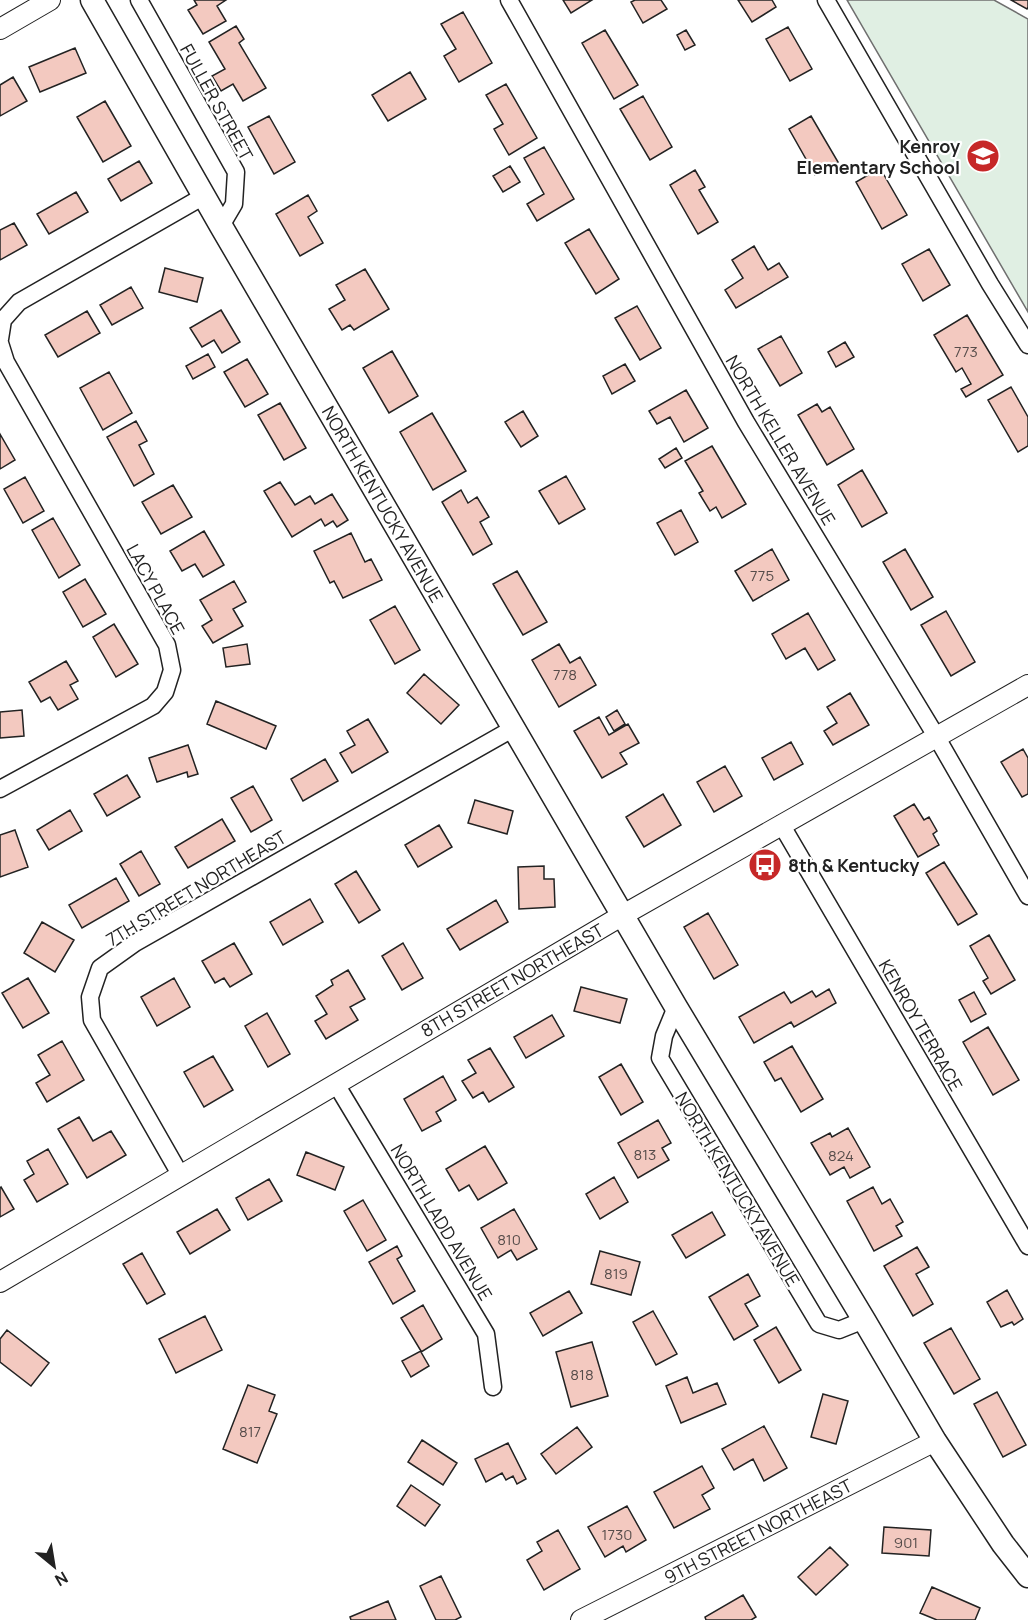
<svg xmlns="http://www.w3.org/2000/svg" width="1028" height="1620" viewBox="0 0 1028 1620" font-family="Manrope,sans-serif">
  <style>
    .green { fill: #e0efe3; stroke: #6f6f6f; stroke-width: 1.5 }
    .building { fill: #f3c9c0; stroke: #222; stroke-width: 1.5 }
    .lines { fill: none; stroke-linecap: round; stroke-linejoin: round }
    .minor-casing { stroke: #222; stroke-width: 19 }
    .tertiary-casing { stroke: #222; stroke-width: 22 }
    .secondary-casing { stroke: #222; stroke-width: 25 }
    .minor { stroke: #fff; stroke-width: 16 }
    .tertiary { stroke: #fff; stroke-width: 20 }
    .secondary { stroke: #fff; stroke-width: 22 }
    .labels { text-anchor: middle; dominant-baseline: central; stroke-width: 4.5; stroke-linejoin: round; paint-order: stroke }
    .number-label { font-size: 15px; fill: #564c4a }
    .street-label { font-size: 18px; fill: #222; stroke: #fff }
    .poi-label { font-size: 18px; font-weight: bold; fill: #222; stroke: #fff; text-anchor: end }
  </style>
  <rect width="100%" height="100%" fill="#fff"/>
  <path class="green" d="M847,0H994L1028,19V312Z"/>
  <path class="building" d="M194,0H226L217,6L226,21L203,34L188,10L197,5Z
    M563,0H592L571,13Z
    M635,0H661L667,9L643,23L631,2Z
    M738,0H772L776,7L752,22Z
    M1011,0H1028V7L1027,9Z
    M463,12L492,63L459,82L444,56L456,49L441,24Z
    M236,26L244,39L239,43L266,88L243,101L233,84L221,91L212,76L225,69L209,42Z
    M788,27L812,69L790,81L766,39Z
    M605,30L638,85L614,99L582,43Z
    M686,30L695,45L685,50L677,35Z
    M75,48L86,73L40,92L29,67Z
    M410,72L426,99L388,121L372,95Z
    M13,77L27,101L0,116V85Z
    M506,84L537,138L509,155L494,129L503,124L486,95Z
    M643,96L672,147L650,160L620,109Z
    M105,101L131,146L103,162L77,117Z
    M269,116L295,162L274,174L248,127Z
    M811,116L838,162L815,175L789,129Z
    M544,147L574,199L537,221L527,204L544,194L524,158Z
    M139,161L152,183L121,201L108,179Z
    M510,166L520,182L503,192L493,176Z
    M880,168L907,215L882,229L856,182Z
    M695,170L705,187L699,190L718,222L698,234L670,185Z
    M76,192L88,212L49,234L37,214Z
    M308,195L317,211L308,217L323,243L300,256L276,214Z
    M14,223L27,245L0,260V230Z
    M589,229L619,279L596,294L565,243Z
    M754,246L768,270L779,263L788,277L736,308L725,290L743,278L732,260Z
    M929,249L950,285L923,301L902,264Z
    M165,268L203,278L197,302L159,292Z
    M365,269L389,309L354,330L350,325L342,330L329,309L345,300L336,285Z
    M131,287L143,308L112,325L100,305Z
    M637,306L661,348L640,360L615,318Z
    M221,310L240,342L222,353L214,340L202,347L190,328Z
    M87,311L100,333L58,357L45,335Z
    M967,315L1003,375L966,397L961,389L971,384L962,368L956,372L934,335Z
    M781,336L802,373L780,386L758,349Z
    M845,342L854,357L836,367L828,352Z
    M392,351L418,396L389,413L363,368Z
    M208,354L215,367L193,379L186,366Z
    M247,359L268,394L245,407L224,372Z
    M625,364L635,381L612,394L603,376Z
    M109,372L132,413L103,430L80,388Z
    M1011,387L1028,417V446L1018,452L988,400Z
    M686,390L708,428L684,442L670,417L657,424L649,411Z
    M280,403L306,448L284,460L258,415Z
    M817,404L822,412L830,407L854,449L827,465L798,415Z
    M523,411L538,436L521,447L505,422Z
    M432,413L466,471L433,490L400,432Z
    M136,421L147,441L139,445L154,474L134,486L107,437Z
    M0,434L15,460L0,469Z
    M712,446L746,504L722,518L716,507L710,511L699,493L703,491L685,461Z
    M676,448L682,458L665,468L659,459Z
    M862,470L887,513L862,527L838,485Z
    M566,476L585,509L559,524L539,491Z
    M25,477L44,511L23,523L4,489Z
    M280,482L295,505L310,496L315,504L332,494L348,520L337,527L333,521L325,526L321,519L292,537L264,491Z
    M173,485L192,517L161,534L142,502Z
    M461,490L468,503L477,497L489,517L480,522L492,544L473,555L442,502Z
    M681,510L698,542L675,555L657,523Z
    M53,518L80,565L59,578L32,530Z
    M204,531L224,565L203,577L195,564L182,571L170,551Z
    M351,533L365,562L371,559L382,580L343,598L334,581L330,583L314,551Z
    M772,549L789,580L753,601L735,571Z
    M905,549L933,597L911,610L883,562Z
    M517,571L547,622L523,635L493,584Z
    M85,579L106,614L83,627L63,592Z
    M234,581L246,602L233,609L243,626L213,643L202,626L212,620L200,600Z
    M395,606L420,650L395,664L370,620Z
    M946,611L975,662L951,676L921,625Z
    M808,613L835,660L818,670L805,648L786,659L772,634Z
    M114,624L138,664L116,677L93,637Z
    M247,644L250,664L226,667L223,648Z
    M559,644L570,663L580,657L596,685L559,707L532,660Z
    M66,661L78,681L70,685L78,699L58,710L50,697L41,702L29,682Z
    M424,674L459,705L441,724L407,693Z
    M850,693L869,725L833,745L824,731L837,723L827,707Z
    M216,701L276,726L266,749L207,724Z
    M22,710L24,736L0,738V712Z
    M617,710L625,724L614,731L606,717Z
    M599,717L609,735L628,724L639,743L620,753L627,764L602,778L574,731Z
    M368,719L388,752L352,773L340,753L355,745L347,731Z
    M791,742L803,764L774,780L762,758Z
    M188,745L198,774L188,777L187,772L157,782L149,758Z
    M1023,749L1028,758V794L1022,797L1001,762Z
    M325,759L338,781L303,801L291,779Z
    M725,766L742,796L714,812L697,782Z
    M127,775L140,797L107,816L94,794Z
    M253,786L272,820L251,832L231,798Z
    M663,794L681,825L644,847L626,817Z
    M475,800L513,811L507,834L468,823Z
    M914,804L924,820L929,817L937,831L933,834L939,845L918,857L894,816Z
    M70,810L82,831L49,850L37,830Z
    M222,819L235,841L188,868L175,847Z
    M439,825L452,847L418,867L405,845Z
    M15,830L28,867L0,877V835Z
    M141,851L160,884L139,896L120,864Z
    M944,862L977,914L958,925L926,873Z
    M544,866V879H554L555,907L519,909L518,867Z
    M356,871L380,910L359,923L335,884Z
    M116,878L129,901L82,928L69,905Z
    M310,899L323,922L283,945L270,922Z
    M496,900L508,922L460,950L447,929Z
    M708,913L738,965L714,979L684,927Z
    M42,922L74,940L55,972L24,953Z
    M989,935L1015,980L991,994L983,981L988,978L970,946Z
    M234,943L252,974L230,987L224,978L215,983L202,961Z
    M403,943L423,978L402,990L382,956Z
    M348,970L365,999L350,1007L358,1020L326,1039L315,1021L327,1014L316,996L333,985L331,980Z
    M28,978L49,1013L23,1028L2,993Z
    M174,978L190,1007L157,1026L141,997Z
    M581,987L627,999L620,1023L574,1011Z
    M829,989L836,1003L794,1027L791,1022L754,1043L739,1017L784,992L791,1003L812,991L816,997Z
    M974,992L986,1014L971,1022L959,1000Z
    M267,1013L290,1054L268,1067L245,1026Z
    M552,1015L564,1036L526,1058L514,1037Z
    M988,1027L1019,1080L993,1095L963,1042Z
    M62,1041L84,1080L47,1102L36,1083L50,1075L38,1055Z
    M792,1046L823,1099L801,1112L781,1078L775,1081L764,1062Z
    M490,1048L514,1087L489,1102L483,1092L473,1098L462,1081L476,1073L468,1060Z
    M213,1056L233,1090L204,1107L184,1072Z
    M621,1064L643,1102L621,1115L599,1077Z
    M443,1076L456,1100L436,1112L441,1121L422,1131L404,1099Z
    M79,1117L93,1141L111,1131L126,1155L87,1178L58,1129Z
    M658,1120L671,1143L662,1148L669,1160L638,1178L618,1143Z
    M848,1128L870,1167L850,1178L844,1167L830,1175L811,1143L830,1133L832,1137Z
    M485,1146L507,1183L478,1200L469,1185L459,1191L446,1169Z
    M48,1149L68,1184L37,1202L24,1180L34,1174L27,1161Z
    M306,1152L344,1167L335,1190L297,1175Z
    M614,1177L628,1202L600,1219L586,1194Z
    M269,1179L282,1201L248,1220L236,1198Z
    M1,1187L14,1209L0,1217V1188Z
    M873,1187L882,1204L890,1199L903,1222L896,1226L902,1236L874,1251L847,1201Z
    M363,1200L386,1240L367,1251L344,1211Z
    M217,1209L230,1230L190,1254L177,1232Z
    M514,1209L537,1249L517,1260L511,1250L498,1258L481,1228Z
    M712,1212L725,1235L686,1258L672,1235Z
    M397,1246L402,1256L397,1259L415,1291L393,1304L369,1262Z
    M917,1247L929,1267L916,1274L933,1304L913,1316L884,1266Z
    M600,1251L640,1262L631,1295L591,1284Z
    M142,1253L165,1294L147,1304L123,1264Z
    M748,1274L760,1296L745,1304L758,1326L734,1340L709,1297Z
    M1007,1290L1023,1319L1014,1325L1012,1322L1001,1327L987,1302Z
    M569,1291L582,1313L543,1336L530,1313Z
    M423,1305L442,1339L421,1352L429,1366L411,1377L402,1361L421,1351L401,1318Z
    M653,1311L677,1354L656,1365L633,1322Z
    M205,1316L222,1350L176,1373L159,1339Z
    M776,1327L801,1370L779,1383L754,1340Z
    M951,1328L980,1379L954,1394L924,1343Z
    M7,1330L49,1363L31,1386L0,1362V1339Z
    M592,1342L608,1396L571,1407L556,1352Z
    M687,1377L693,1393L717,1383L726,1404L681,1423L666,1386Z
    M248,1385L275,1395L269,1411L277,1414L257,1463L223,1449Z
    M997,1392L1026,1445L1003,1457L974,1404Z
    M823,1394L848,1401L836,1444L811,1437Z
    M764,1426L787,1468L764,1481L753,1459L734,1470L722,1449Z
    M577,1427L592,1447L556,1474L541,1454Z
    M422,1440L457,1463L443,1485L408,1462Z
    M508,1443L526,1479L517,1484L513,1476L506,1480L502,1473L486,1482L475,1459Z
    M702,1466L714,1488L702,1495L710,1509L674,1528L654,1492Z
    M411,1485L440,1505L425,1526L397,1506Z
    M627,1506L646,1540L626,1552L623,1546L605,1557L588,1527Z
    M884,1527L931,1530L929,1556L882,1553Z
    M558,1530L580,1569L544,1590L527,1560L542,1551L537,1542Z
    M830,1547L848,1565L816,1595L798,1577Z
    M441,1576L461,1617L455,1620H436L420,1586Z
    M932,1587L980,1608L975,1620H937L920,1613Z
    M743,1595L756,1617L751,1620H706L705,1617Z
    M388,1601L396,1620H351L350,1617Z"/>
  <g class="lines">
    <defs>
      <path id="minor" d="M139,0L236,172L234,204L221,226
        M509,0L746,422L936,736L1028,896
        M826,0L990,284L1028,345
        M0,339L3,320L19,302L204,196
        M0,343L6,362L167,645L172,670L165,692L153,706L0,789
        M781,824L1028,1246
        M676,1007L664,1036L660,1058L819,1324L839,1330L864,1320
        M336,1084L486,1334L493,1387
        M181,1176L92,1020L90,997L100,968L135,943L514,728"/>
      <path id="tertiary" d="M0,29L50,0
        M0,1282L623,915L1028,685
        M581,1620L935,1441"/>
      <path id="secondary" d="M92,0L221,226L676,1007L864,1320L935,1441L1003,1544L1028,1576"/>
    </defs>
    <use href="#minor" class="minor-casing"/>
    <use href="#tertiary" class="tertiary-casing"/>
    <use href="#secondary" class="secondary-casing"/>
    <use href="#minor" class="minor"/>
    <use href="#tertiary" class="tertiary"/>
    <use href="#secondary" class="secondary"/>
  </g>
  <defs>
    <symbol id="school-disc" viewBox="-11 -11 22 22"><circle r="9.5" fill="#c62828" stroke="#fff"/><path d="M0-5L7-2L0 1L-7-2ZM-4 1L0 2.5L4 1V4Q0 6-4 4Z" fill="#fff"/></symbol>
    <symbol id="bus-disc" viewBox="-11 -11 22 22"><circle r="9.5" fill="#c62828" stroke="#fff"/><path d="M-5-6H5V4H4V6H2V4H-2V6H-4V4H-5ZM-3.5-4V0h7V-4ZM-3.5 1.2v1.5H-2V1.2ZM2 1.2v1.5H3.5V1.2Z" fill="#fff"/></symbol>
  </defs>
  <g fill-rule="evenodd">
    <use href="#school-disc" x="964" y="137" width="38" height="38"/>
    <use href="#bus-disc" x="746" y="846" width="38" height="38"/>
  </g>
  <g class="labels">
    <g class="number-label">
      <text x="966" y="351">773</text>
      <text x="762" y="575">775</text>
      <text x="565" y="674">778</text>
      <text x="645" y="1154">813</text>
      <text x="841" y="1155">824</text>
      <text x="509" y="1239">810</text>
      <text x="616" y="1273">819</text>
      <text x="582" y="1374">818</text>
      <text x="250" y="1431">817</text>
      <text x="617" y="1534">1730</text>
      <text x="906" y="1542">901</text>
    </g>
    <g class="street-label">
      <text transform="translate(217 102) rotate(61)">FULLER STREET</text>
      <text transform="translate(781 440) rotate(59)">NORTH KELLER AVENUE</text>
      <text transform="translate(383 504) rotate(60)">NORTH KENTUCKY AVENUE</text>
      <text transform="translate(156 589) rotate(61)">LACY PLACE</text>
      <text transform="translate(196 888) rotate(-31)">7TH STREET NORTHEAST</text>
      <text transform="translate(512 980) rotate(-30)">8TH STREET NORTHEAST</text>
      <text transform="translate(921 1025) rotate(60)">KENROY TERRACE</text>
      <text transform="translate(738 1189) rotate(59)">NORTH KENTUCKY AVENUE</text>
      <text transform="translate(442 1222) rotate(59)">NORTH LADD AVENUE</text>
      <text transform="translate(758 1531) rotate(-27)">9TH STREET NORTHEAST</text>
    </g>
    <g class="poi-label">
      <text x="960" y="146">Kenroy<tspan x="960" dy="21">Elementary School</tspan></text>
      <text x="788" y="865" text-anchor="start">8th &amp; Kentucky</text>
    </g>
  </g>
  <g transform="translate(54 1566) rotate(150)" stroke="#ffffff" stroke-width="4.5" paint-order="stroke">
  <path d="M0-4.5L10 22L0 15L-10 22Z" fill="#222222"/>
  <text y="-9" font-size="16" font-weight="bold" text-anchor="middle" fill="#222222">N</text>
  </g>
</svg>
